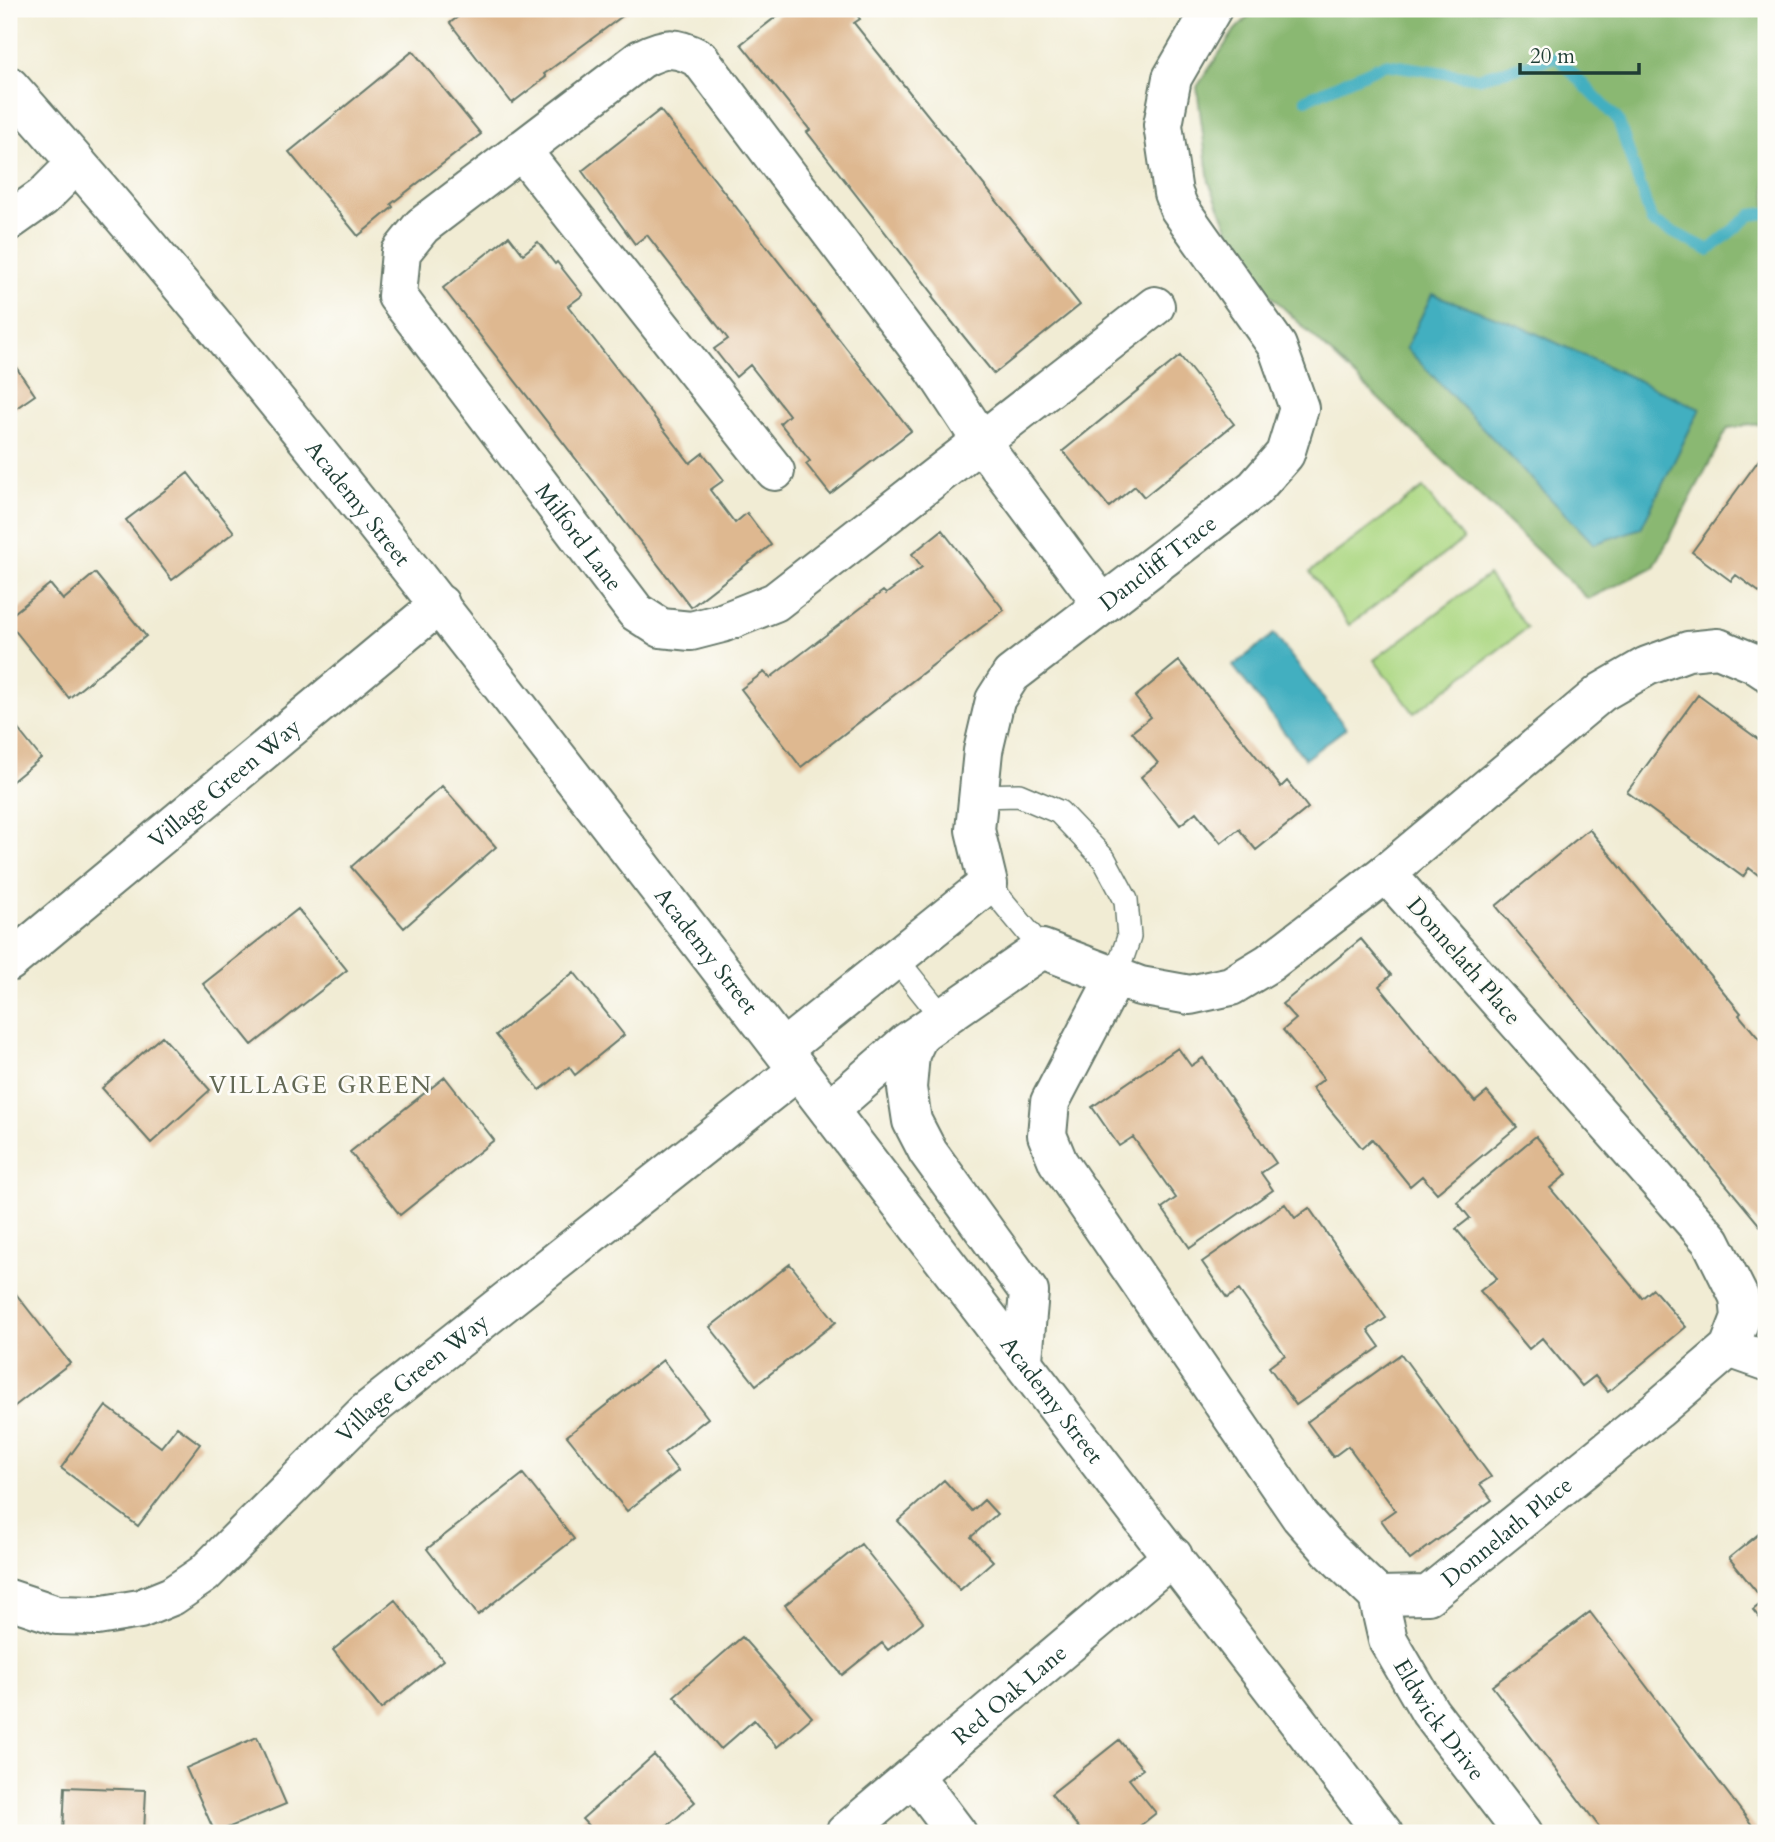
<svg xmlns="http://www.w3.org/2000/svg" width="1775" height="1842" viewBox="0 0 1775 1842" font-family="Cardo,serif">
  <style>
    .green { fill: #add884; stroke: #668a5c; stroke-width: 2 }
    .forest { fill: #8ab872; stroke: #547a53; stroke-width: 2 }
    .water { fill: #42afc0; stroke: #30767a; stroke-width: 2 }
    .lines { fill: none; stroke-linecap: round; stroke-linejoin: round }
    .stream { stroke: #42afc0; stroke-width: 12 }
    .building { fill: #deb890 }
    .lane-casing { stroke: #687a6c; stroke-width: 26 }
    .street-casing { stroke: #687a6c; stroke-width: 42 }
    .secondary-casing { stroke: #687a6c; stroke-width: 42 }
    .lane { stroke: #fff; stroke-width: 23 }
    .street { stroke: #fff; stroke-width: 38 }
    .secondary { stroke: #fff; stroke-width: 38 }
    .labels { text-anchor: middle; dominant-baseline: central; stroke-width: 5; stroke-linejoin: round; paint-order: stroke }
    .street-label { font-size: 23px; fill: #1f3d34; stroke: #fdfcf7 }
    .neighbourhood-label { font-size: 24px; letter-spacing: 2px; fill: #626854; stroke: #fdfcf7 }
  </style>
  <rect width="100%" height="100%" fill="#fdfcf7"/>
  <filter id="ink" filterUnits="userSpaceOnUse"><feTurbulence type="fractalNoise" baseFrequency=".0143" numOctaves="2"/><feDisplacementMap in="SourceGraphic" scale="14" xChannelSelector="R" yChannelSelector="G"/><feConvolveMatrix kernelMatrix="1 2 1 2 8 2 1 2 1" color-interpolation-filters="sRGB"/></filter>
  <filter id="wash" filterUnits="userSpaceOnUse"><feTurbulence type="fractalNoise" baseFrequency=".00686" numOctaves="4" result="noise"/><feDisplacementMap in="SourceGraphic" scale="28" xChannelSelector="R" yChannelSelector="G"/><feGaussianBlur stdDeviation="1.57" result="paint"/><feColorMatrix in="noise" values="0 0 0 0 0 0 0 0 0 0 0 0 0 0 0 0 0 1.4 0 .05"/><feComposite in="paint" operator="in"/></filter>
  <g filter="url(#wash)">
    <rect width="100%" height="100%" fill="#f1ecd4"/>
    <path class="green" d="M1423,488L1463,540L1349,625L1310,572Z
      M1488,575L1527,628L1414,713L1374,660Z"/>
    <path class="forest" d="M1256,9H1766V423L1728,428L1654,567L1588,599L1246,272L1209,182L1197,87L1235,30Z"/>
    <path class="water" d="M1432,294L1520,326L1700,409L1641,528L1594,544L1406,348Z
      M1274,634L1346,728L1305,759L1233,666Z"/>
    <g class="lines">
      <path class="stream" d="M1306,99L1385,64L1478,78L1557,57L1618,120L1652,222L1709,250L1751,215L1766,213"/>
    </g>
    <g id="blocks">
      <path class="building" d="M468,9H632L544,74L546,77L512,103L450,23Z
        M786,9H852L860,19L854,23L1080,305L994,374L932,297L934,295L807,132L810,130L741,44Z
        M413,51L481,134L391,204L393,207L358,236L289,152Z
        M660,110L911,431L830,494L806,464L810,461L780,423L789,415L750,365L736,377L714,349L728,339L647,235L635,244L582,171Z
        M509,236L523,254L538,242L555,264L557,262L583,295L568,306L690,463L703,453L724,480L710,490L735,523L747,513L771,545L691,607L443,288Z
        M1180,356L1234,424L1144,497L1135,486L1109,507L1063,451Z
        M9,357L35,395L9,413Z
        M1766,450V597L1736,575L1731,581L1692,552Z
        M188,473L234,532L172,580L126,520Z
        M942,530L1004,610L801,767L741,689L764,672L770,678L883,591L886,594L922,567L912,554Z
        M95,573L146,636L69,698L9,623V617L50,584L63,600Z
        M1179,661L1281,787L1287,781L1308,808L1256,850L1239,829L1221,843L1196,812L1180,825L1141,777L1158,763L1132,732L1151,717L1135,697Z
        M1698,695L1766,745V881L1749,868L1743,877L1627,792Z
        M9,718L41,758L9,784Z
        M442,786L496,847L404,928L351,867Z
        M1589,829L1741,1013L1739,1015L1766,1047V1233L1496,906Z
        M298,909L347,970L252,1045L203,984Z
        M1361,939L1391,975L1379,986L1475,1102L1487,1092L1517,1127L1437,1193L1422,1176L1410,1186L1372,1139L1362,1148L1312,1088L1324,1079L1283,1030L1296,1019L1282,1004Z
        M574,972L624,1035L575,1075L569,1067L540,1090L496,1035Z
        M162,1036L210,1090L151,1143L102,1088Z
        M1178,1048L1191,1066L1203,1058L1276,1163L1261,1173L1273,1190L1190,1248L1162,1208L1176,1198L1133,1137L1119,1146L1092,1107Z
        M445,1077L494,1140L400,1215L350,1152Z
        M1536,1136L1567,1174L1550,1188L1642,1298L1653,1289L1686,1327L1608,1392L1595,1376L1582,1386L1542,1338L1529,1349L1480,1291L1497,1278L1456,1229L1470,1218L1457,1202Z
        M1285,1204L1295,1218L1309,1208L1386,1318L1368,1330L1380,1347L1296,1405L1269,1367L1285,1355L1239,1290L1227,1298L1202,1262Z
        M790,1264L836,1322L756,1385L710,1327Z
        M9,1285L70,1363L11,1409L9,1407Z
        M1401,1354L1491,1477L1480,1484L1492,1500L1410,1560L1381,1520L1395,1510L1348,1446L1333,1457L1307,1422Z
        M663,1360L708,1418L664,1453L678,1471L627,1511L567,1436Z
        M106,1406L161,1447L177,1427L200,1444L138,1526L61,1468Z
        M523,1474L574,1539L478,1615L427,1549Z
        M944,1480L972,1511L984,1500L997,1514L971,1537L993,1561L960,1590L898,1521Z
        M1766,1528V1626L1753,1610L1764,1601L1729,1558Z
        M861,1544L923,1622L888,1650L882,1643L842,1675L785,1605Z
        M395,1600L443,1660L381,1709L333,1650Z
        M1590,1612L1758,1833H1604L1492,1686Z
        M742,1637L812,1717L777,1747L754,1720L721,1749L674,1696Z
        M257,1737L286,1804L215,1833L186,1768Z
        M1119,1740L1143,1769L1129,1779L1156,1813L1131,1833H1083L1051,1794Z
        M654,1755L695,1802L659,1833H595L582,1819Z
        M65,1787L146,1790L144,1833H63Z"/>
    </g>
  </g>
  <g filter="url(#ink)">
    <use href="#blocks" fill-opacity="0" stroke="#687a6c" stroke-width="2"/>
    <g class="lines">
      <defs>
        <path id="lane" d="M978,796L1019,795L1059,812L1104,859L1126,900L1129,937L1115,978
          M988,884L1042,949
          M896,959L943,1018"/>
        <g id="street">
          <path d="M521,150L775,471"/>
          <path d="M9,221L43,197L77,163"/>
          <path id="s1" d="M1102,604L992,457L934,369L700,59C676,46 666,46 641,59L422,226L401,252L397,296L636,612L661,628L691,631L722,623L775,602L1155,306"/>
          <path id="s2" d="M9,962L440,604"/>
          <path id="s3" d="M1115,978L1050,1102L1047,1135L1058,1162L1300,1516L1330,1550L1378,1596L1428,1595L1657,1410L1729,1348L1741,1317L1739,1297L1711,1241L1386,873"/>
          <path id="s4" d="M783,1049L988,884L975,830L983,751L995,700L1011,675L1255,488L1285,454L1299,408L1277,346L1179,208L1173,193L1163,125L1172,78L1212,9"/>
          <path d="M829,1110L906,1043L1042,949L1140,986L1190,995L1231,986L1269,963L1386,873L1602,692L1647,666L1688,651L1718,648L1754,663L1766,671"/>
          <path d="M1729,1348L1766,1361"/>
          <path id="s5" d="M1378,1596L1388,1640L1430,1712L1523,1833"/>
          <path id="s6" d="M9,1599L57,1615L97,1616L140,1609L172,1596L204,1574L365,1413L798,1070"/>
          <path d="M914,1776L957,1833"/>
          <path id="s7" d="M845,1833L1173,1556"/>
        </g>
        <g id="secondary">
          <path id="s8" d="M9,86C240,345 451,619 662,893C904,1206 1144,1519 1383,1833"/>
          <path d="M919,1035L910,1054L907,1088L912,1121L928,1152L1029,1292L1023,1359"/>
        </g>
      </defs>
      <use href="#lane" class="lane-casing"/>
      <use href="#street" class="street-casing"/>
      <use href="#secondary" class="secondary-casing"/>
      <use href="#lane" class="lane"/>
      <use href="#street" class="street"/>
      <use href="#secondary" class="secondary"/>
    </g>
  </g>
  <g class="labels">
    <g class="street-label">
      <text stroke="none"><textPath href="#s8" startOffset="544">Academy Street</textPath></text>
      <text stroke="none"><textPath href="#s1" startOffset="1395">Milford Lane</textPath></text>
      <text stroke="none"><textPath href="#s4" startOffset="665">Dancliff Trace</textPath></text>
      <text stroke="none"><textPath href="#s2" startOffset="280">Village Green Way</textPath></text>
      <text stroke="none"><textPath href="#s8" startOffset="1111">Academy Street</textPath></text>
      <text transform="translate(1464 961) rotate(49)">Donnelath Place</text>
      <text stroke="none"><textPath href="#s6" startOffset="494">Village Green Way</textPath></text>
      <text stroke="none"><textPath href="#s8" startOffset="1678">Academy Street</textPath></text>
      <text stroke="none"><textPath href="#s3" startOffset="894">Donnelath Place</textPath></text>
      <text stroke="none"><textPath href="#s7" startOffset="215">Red Oak Lane</textPath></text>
      <text stroke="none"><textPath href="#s5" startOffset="140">Eldwick Drive</textPath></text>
    </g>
    <g class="neighbourhood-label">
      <text x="321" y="1085">VILLAGE GREEN</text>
    </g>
  </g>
  <rect width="1775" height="1842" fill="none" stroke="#fdfcf7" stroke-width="35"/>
  <path d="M1520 63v10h119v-10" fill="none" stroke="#1f3d34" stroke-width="3.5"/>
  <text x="1530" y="63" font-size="21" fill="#1f3d34" stroke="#fdfcf7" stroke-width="5" paint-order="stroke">20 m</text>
</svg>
